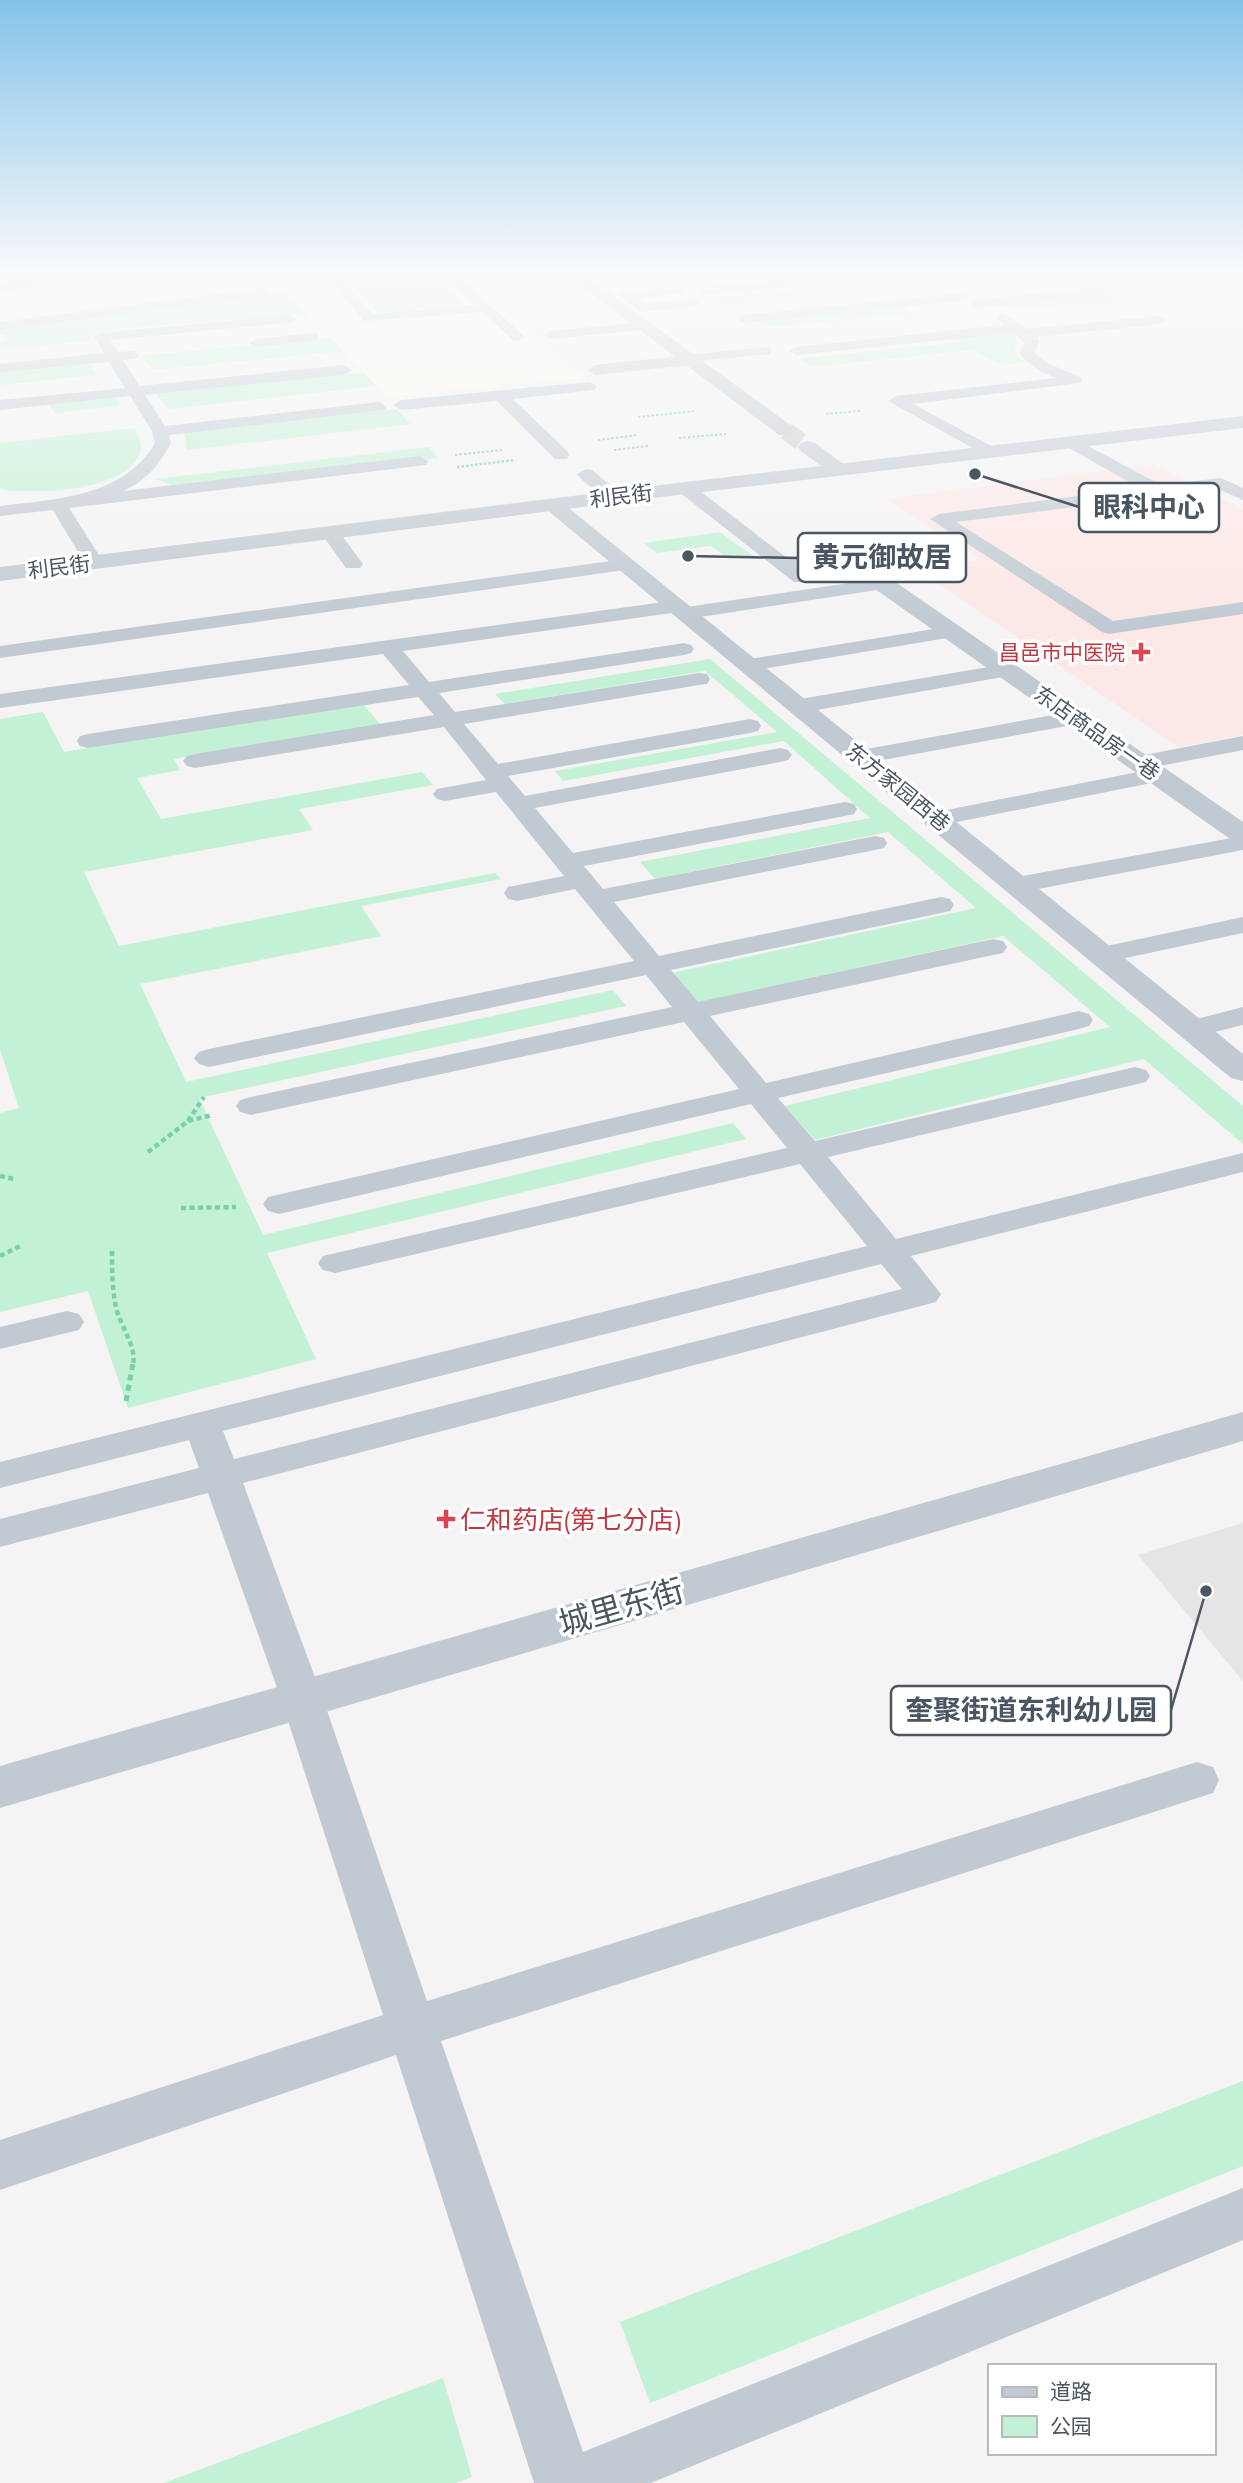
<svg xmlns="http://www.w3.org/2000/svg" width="1243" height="2483" viewBox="0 0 1243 2483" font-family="'PT Sans Narrow','Noto Sans SC',sans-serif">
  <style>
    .commercial { fill: #fdf9ef }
    .education { fill: #e6e4e5 }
    .medical { fill: #fce8e6 }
    .green { fill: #c3f1d5 }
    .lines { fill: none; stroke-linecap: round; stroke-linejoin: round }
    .minor-tunnel { stroke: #caccce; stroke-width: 18; stroke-dasharray: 18 9; stroke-linecap: butt }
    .path-far3 { stroke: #7ad0a6; stroke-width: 2; stroke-dasharray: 2.5 2; stroke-linecap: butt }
    .path-far2 { stroke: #7ad0a6; stroke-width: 2.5; stroke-dasharray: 2.5 2; stroke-linecap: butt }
    .path-far1 { stroke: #7ad0a6; stroke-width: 4.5; stroke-dasharray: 5 3.5; stroke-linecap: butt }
    .path { stroke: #7ad0a6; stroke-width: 5; stroke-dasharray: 6 4.5; stroke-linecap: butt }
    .service { fill: #c1cad2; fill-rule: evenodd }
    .minor { fill: #c1cad2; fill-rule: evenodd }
    .tertiary { fill: #c1cad2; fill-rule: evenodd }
    .health-dot { fill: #e0444e; stroke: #fff; stroke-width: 2.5 }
    .labels { text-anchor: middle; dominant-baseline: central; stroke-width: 7; stroke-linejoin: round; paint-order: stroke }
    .far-street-label { font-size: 21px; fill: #4a5661; stroke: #fff }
    .far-health-label { font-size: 21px; fill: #be3a42; stroke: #fff; text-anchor: end }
    .health-label { font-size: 26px; fill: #be3a42; stroke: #fff; text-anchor: start }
    .near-street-label { font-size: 32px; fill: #4a5661; stroke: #fff }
    .leader { fill: none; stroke: #4a5661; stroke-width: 2.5 }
    .callout-dot { fill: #4a5661; stroke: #fff; stroke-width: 2.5 }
    .callout { fill: #fff; stroke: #4a5661; stroke-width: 2.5 }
    .callout-label { font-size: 28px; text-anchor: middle; font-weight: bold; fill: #4a5661 }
  </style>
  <rect width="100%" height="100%" fill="#f5f3f3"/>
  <path class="commercial" d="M274,278H465L587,377L387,397Z"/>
  <path class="education" d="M1243,1523V1681L1138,1555Z"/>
  <path class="medical" d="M1153,464L1243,510V735L1179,747L917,569L983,560L886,499Z"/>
  <path class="green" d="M399,278H436L466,305L379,313L349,285Z
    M912,279L920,283L725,302L717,298Z
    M285,290L308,314L112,329L90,337L89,341L0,349V342L11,340L0,334V328Z
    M1104,294L1117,300L1017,310L1005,304Z
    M899,306L911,313L770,327L759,320Z
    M1016,332L1015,355L1026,362L1002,365L972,350L812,367L799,359L962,342L957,338Z
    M331,337L343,351L154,370L141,356Z
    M88,362L97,375L0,385V371Z
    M363,372L377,386L168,409L156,394Z
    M115,397L122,405L55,413L49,405Z
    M397,409L410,424L187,450L184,432Z
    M135,428C136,433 140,439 141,444C143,491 31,496 0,489V443Z
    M429,447L438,458L177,487L156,479Z
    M720,532L753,556L729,559L711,546L657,553L644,543Z
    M710,659L1243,1106V1144L1144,1059L815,1140L785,1106L1110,1027L1003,936L697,1003L671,973L976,908L888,832L655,879L640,862L870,818L784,741L563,781L555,771L777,732L705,671L505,704L495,694Z
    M362,703L380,724L174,759L180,770L137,778L161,819L422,772L433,785L299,809L313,830L84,872L119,946L495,873L501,879L361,906L381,936L140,984L186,1082L613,990L626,1006L199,1098L263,1235L733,1123L746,1139L267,1253L316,1359L128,1408L88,1291L0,1312V1113L19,1108L0,1049V719L43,712L64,752Z
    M1243,2081V2166L650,2403L620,2322Z
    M443,2378L472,2477L456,2483H164Z"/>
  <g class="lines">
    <path class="minor-tunnel" d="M786,431L808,447"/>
    <path class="path-far3" d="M826,414L860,411
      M638,417L696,411
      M679,438L726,434
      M598,440L638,435
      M614,450L648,446
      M455,455L502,450"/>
    <path class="path-far2" d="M457,467L515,460"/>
    <path class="path-far1" d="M188,1121L204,1097
      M148,1152L188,1121L212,1115
      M0,1176L14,1179
      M181,1208L236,1207
      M112,1251C112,1270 112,1289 116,1307C120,1326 137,1346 133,1365
      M0,1256L22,1245"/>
    <path class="path" d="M126,1401L133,1363"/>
    <path class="service" d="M338,278H376L370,282L348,285L373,314L474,305L446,278H460L525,337L518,341L513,340L482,312L364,321L331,282Z
      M798,278H845L839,282L706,295L699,291L706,287Z
      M677,286L684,290L682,293L637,298L644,304L693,299L698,300V306L641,312L618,295L625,291Z
      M1098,287L1103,288V294L976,308L969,304L976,300Z
      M263,288L270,292L268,295L0,330V322Z
      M962,293L967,294V300L744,323L737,319L744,315Z
      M1003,313L1027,329L1159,316L1166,320L1159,324L1036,337L1039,341L1035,353L1047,363L1080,377L1083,380L1080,383L913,404L995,448L997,452L995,456L989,457L888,401L896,396L1056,378C1042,372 1030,366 1020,354L1024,342L1013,333L796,355L789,351L796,347L1004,325L996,317Z
      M289,315L296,319L294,322L110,340L118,352L133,351L140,355L138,358L123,360L140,386L344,365L352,370L344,375L145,395L165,426L379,402L387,407L385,410L169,435L171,443C159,465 146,481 123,491L420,456L428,461L426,465L69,508L104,563L94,569L87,567L53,510L0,516V506C56,499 124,497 155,443L152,431L130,396L0,410V400L125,388L109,362L0,372V364L104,353L94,337L101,333Z
      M645,322L650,323V329L551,339L544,335L551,331Z
      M313,333L318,334V340L256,347L249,343L256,339Z
      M765,347L770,348L772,351L770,354L699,361L692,365L595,375L587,370L595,365Z
      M589,382L594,384L597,387L594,390L513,399L567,451L569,455L567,459H555L497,401L401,410L393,405L401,400Z
      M1073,438L1161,485L1221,478L1243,488V500L1218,489L956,522L1113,621L1243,602V614L1109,634L1102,632L930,519L939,514L1140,488L1067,447L1065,443Z
      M586,469L592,470L620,493L623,497L620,501H608L580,478L577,474Z
      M685,483L691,484L787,558L893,542L902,548L893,554L799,567L811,578L808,582H794L679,492L676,488Z
      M330,527L337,529L360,560L363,564L360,568H346L321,533Z
      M625,559L635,565L632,569L0,658V646Z
      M883,578L893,584L890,588L687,619L680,617L678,612L403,651L429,682L684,643L691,645L694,649L691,653L684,655L439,693L455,712L699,673L707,674L710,679L707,684L699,685L464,724L498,764L750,719L758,721L761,726L758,731L750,733L508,776L525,796L780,748L788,750L792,755L788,760L780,762L535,808L573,853L845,802L854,804L857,809L854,814L845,816L584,866L603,889L875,836L884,838L887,843L884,848L875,850L614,902L659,956L941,897L950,899L954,905L950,911L941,913L671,970L698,1002L993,939L1003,941L1007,947L1003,953L993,955L710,1016L766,1083L1079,1011L1089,1014L1093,1020L1089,1026L1079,1029L778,1098L815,1141L1135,1067L1146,1070L1150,1076L1146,1082L828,1157L896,1239L1243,1153V1172L911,1256L941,1294L936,1302L243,1483L323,1699L427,2001L1197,1762L1213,1767L1219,1780L1213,1793L441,2041L583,2452L1243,2188V2240L651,2483H534L396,2055L0,2190V2140L383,2015L281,1699L208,1493L0,1547V1519L199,1468L189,1440L0,1488V1462L867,1246L800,1164L335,1273L323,1270L318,1263L323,1256L787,1148L751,1104L279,1214L268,1211L263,1204L268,1197L739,1089L684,1022L251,1115L240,1112L236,1106L240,1100L251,1097L672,1007L646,975L209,1067L199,1064L194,1058L199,1052L209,1049L634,961L575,889L517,901L508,899L504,893L508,887L564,876L496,792L445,801L437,799L433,794L437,789L486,780L444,727L195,768L187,766L183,761L187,756L195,754L434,715L418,697L88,748L80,746L77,741L80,736L88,734L409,685L383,654L0,708V694L678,600L685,602L687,607ZM881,1264L902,1289L234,1459L223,1431Z
      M952,626L959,628L962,632L959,636L750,671L743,669L739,665L743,661L750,659Z
      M1006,664L1014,665L1017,670L1014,675L800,713L792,711L789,706L792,701L800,699Z
      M1075,711L1083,713L1086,718L1083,723L861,764L853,762L849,757L853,752L861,750Z
      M1243,736V750L1139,770L1131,768L1127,763L1131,758L1139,756Z
      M1158,768L1166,770L1170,775L1166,780L937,826L928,824L925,819L928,814L937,812Z
      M1243,836V850L1017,893L1008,890L1004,885L1008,880L1017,877Z
      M1243,917V933L1102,963L1092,961L1088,955L1092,949L1102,947Z
      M1243,1007V1025L1191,1038L1181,1035L1177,1029L1181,1023Z
      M67,1311L79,1314L84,1322L79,1330L0,1349V1327Z"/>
    <path class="minor" d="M571,278H589L793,427L795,431L793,435H779Z
      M808,441L815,443L846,466L849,470L846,474H832L801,451L798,447L801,443Z
      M553,499L560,501L1243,1054V1081L1231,1078L546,509L543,505L546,501Z
      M883,577L891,579L1243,822V844L1233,841L875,589L872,584L875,579Z"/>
    <path class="tertiary" d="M34,278H78L70,283L0,292V282Z
      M1243,416V428L685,494L0,581V567L685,482Z
      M1243,1412V1441L0,1808V1766Z"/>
  </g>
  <linearGradient id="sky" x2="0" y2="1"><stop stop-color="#85c3ea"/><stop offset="0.44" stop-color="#fafafa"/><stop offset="1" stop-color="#fafafa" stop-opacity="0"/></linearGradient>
  <rect width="1243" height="626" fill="url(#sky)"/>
  <g class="health-dot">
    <path d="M1137.5 641.5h7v7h7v7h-7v7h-7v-7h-7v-7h7z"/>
    <path d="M442.5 1508.5h7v7h7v7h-7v7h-7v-7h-7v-7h7z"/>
  </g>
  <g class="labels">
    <g class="far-street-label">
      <text transform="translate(621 496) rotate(-7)">利民街</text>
      <text transform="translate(59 567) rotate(-7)">利民街</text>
      <text transform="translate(1097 733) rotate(35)">东店商品房一巷</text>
      <text transform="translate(898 787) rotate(39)">东方家园西巷</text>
    </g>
    <g class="far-health-label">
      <text x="1125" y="652">昌邑市中医院</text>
    </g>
    <g class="health-label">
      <text x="460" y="1519">仁和药店(第七分店)</text>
    </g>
    <g class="near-street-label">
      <text transform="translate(621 1606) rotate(-16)">城里东街</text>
    </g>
  </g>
  <path class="leader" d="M975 474L1079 507M688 556L798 558M1206 1591L1171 1710"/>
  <g class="callout-dot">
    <circle cx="975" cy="474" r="7"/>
    <circle cx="688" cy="556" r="7"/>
    <circle cx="1206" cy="1591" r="7"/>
  </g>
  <g class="callout">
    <rect x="1079" y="483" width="140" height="49" rx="7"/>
    <rect x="798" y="533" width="168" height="49" rx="7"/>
    <rect x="891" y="1686" width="280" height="49" rx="7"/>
  </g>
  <g class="callout-label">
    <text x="1149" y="517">眼科中心</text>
    <text x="882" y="567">黄元御故居</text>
    <text x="1031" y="1720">奎聚街道东利幼儿园</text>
  </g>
  <rect x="988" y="2364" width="228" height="91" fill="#ffffff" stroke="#b7bbc0" stroke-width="2"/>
  <rect x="1002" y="2387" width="35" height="10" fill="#c1cad2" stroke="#b7bbc0" stroke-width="2"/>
  <text x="1050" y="2399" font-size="21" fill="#4a5661">道路</text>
  <rect x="1002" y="2416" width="35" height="21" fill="#c3f1d5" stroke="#b7bbc0" stroke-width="2"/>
  <text x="1050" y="2434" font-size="21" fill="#4a5661">公园</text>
</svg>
